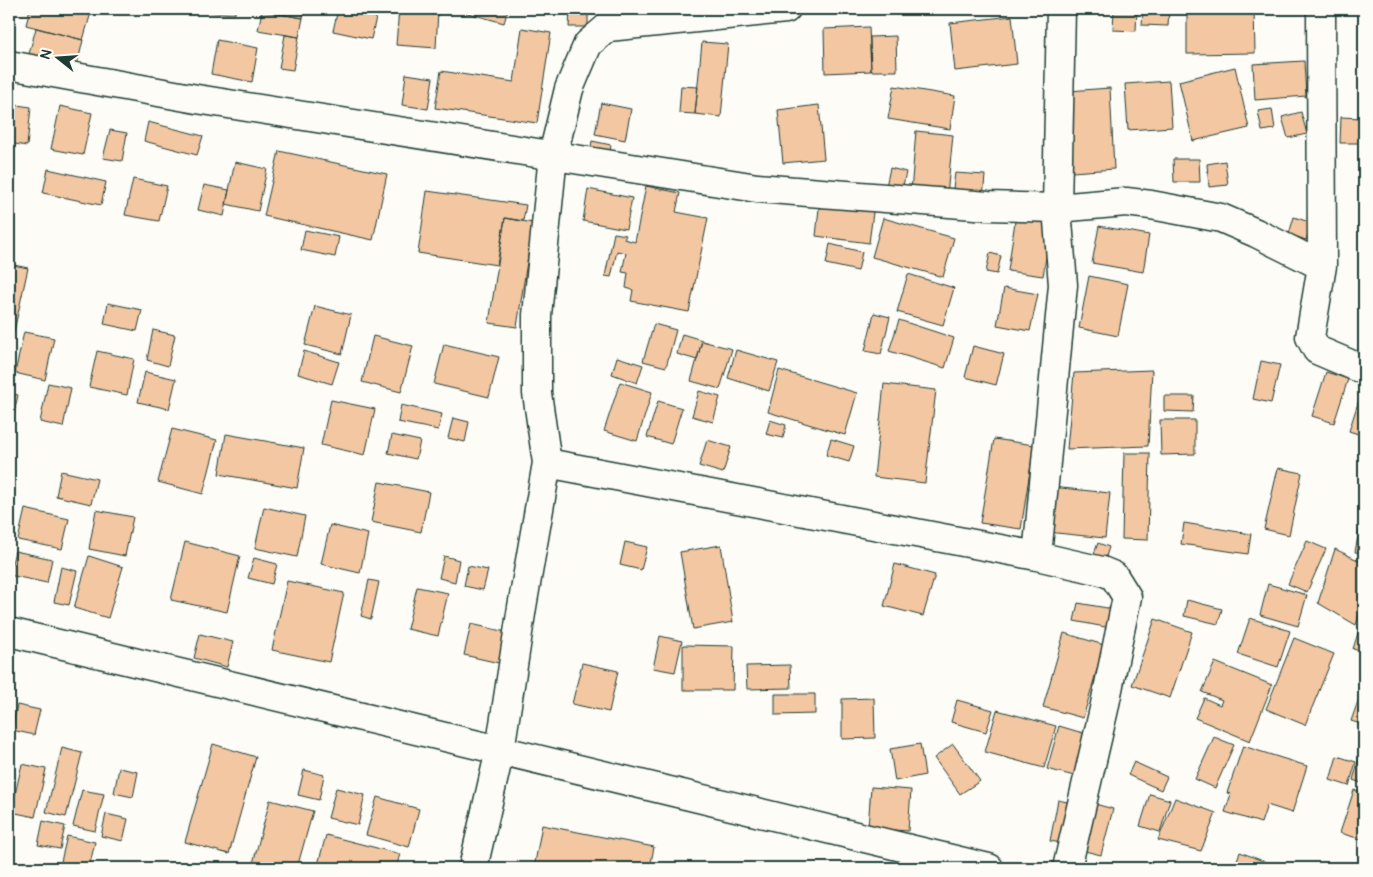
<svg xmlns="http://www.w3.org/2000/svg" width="1373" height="877" viewBox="0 0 1373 877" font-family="Pangolin,sans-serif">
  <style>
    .building { fill: #f3c7a2; stroke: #1f3d34 }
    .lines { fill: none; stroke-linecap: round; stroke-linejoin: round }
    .minor-casing { stroke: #1f3d34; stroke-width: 31 }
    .minor { stroke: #fdfcf7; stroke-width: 28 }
  </style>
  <rect width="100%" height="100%" fill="#fdfcf7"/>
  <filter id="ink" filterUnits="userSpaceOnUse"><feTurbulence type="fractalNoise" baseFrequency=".02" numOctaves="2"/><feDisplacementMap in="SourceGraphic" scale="10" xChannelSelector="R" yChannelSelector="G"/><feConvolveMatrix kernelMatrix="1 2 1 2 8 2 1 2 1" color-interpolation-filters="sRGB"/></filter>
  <g filter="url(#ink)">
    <path class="building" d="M30,9H92L83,40L26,25Z
      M160,9H183L182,14L159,12Z
      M189,9H235V14L189,11Z
      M251,9H304L303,18Z
      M338,9H378L371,39L333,31Z
      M399,9L438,10L436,48L396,45Z
      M468,9H508L504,23L467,13Z
      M570,9H588V27H569Z
      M1114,9H1137L1136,31L1113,30Z
      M1143,9H1169L1168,26L1142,25Z
      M1187,9H1254L1255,53L1187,54Z
      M262,11L303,18L299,37L258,30Z
      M1012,16L1017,64L955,71L950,23Z
      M869,27L871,71L825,73L824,29Z
      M36,28L83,40L77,66L29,54Z
      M522,28L551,33L537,123L435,108L441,71L514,82Z
      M285,35L299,37L293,70L279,68Z
      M896,36L897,71H871L870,37Z
      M217,40L258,48L252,82L211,74Z
      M702,42L728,44L721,117L695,114Z
      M1304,61L1306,96L1255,100L1253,64Z
      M1235,67L1249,128L1193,141L1179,81Z
      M406,74L433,78L428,109L402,105Z
      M1169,81L1172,127L1128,130L1125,84Z
      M681,86L698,87L695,114L679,113Z
      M894,86L955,96L950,129L888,119Z
      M1110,88L1114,169L1072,172L1068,91Z
      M601,103L631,109L625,140L595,134Z
      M9,104L31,107L27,146L9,143Z
      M819,105L824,159L783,163L778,110Z
      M60,106L92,113L83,155L51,149Z
      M1272,109L1275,129L1262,131L1258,111Z
      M1301,112L1307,134L1288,138L1282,117Z
      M1341,117L1361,118V143H1340Z
      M148,122L203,136L197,155L144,141Z
      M110,130L127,133L122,161L103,158Z
      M916,131L953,135L947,195L911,192Z
      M592,141L611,145L609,158L590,154Z
      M279,151L387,174L373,240L264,216Z
      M1173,159H1199L1200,182H1174Z
      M1225,161L1228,185L1209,187L1207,164Z
      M235,162L267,169L258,211L226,204Z
      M890,168L906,172L901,195L885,191Z
      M48,169L106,182L101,205L43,193Z
      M955,173L985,175L983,199L952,196Z
      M133,179L167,186L159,221L125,215Z
      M204,185L229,190L224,216L198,210Z
      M646,186L680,193L676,212L708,218L689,312L631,301L633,290L626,288L628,273L622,272L626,253L617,251L611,277L605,276L614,233L626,235L624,239L635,242Z
      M588,189L632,198L626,229L583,221Z
      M427,191L526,205L523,221L505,218L497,265L418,253Z
      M820,199L874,205L869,243L816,236Z
      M1016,214L1052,220L1043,276L1008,271Z
      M1294,217L1312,223L1306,240L1289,234Z
      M505,218L533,223L517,327L489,323Z
      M883,218L954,238L943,277L872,257Z
      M1099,226L1149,235L1143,272L1092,263Z
      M305,230L339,237L335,257L301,250Z
      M830,244L862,252L858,271L826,264Z
      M990,253L1001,256L997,274L986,272Z
      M9,264L28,268L13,336L9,335Z
      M908,274L954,288L943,325L897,312Z
      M1089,276L1128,284L1118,336L1079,328Z
      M1004,288L1038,294L1030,331L997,325Z
      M108,303L142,310L137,331L104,324Z
      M315,306L351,315L342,354L305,345Z
      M874,313L890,317L881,354L865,351Z
      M899,320L954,338L945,368L889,351Z
      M654,324L676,330L666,367L643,361Z
      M1364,327V353L1358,352Z
      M153,330L175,335L168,366L147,360Z
      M24,332L54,338L45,380L15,373Z
      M682,334L702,340L697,360L677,354Z
      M373,336L413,346L401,392L362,382Z
      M702,341L732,349L720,389L691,381Z
      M444,344L499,357L489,397L434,384Z
      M973,346L1004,354L996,385L965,377Z
      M736,350L778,362L769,391L728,378Z
      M97,351L134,359L127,395L89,387Z
      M304,351L339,362L332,384L298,374Z
      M617,357L643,365L637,383L612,374Z
      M1261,361L1280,365L1271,403L1253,399Z
      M779,370L857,393L845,435L768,412Z
      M1152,370L1148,446L1067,449L1074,373Z
      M145,372L176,379L169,409L138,402Z
      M1326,372L1348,379L1334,423L1312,416Z
      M620,382L652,392L637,441L604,431Z
      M48,383L71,388L63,427L40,422Z
      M884,384L936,390L925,483L874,477Z
      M1364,384V436L1349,431Z
      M699,391L720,397L713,422L692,416Z
      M9,393L18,395L9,436Z
      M1164,396H1194L1193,412L1164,411Z
      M331,400L375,409L365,455L321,445Z
      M658,401L682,408L671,444L647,437Z
      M401,405L442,414L438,430L398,422Z
      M453,418L469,422L465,442L448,438Z
      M770,420L786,425L783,438L766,434Z
      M1160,420H1195V454L1161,455Z
      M172,429L217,440L203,494L158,482Z
      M226,434L304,448L297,488L219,474Z
      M392,435L420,441L416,459L388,453Z
      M831,439L854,446L849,462L826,455Z
      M994,439L1034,445L1021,529L980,523Z
      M707,440L731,447L723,473L699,466Z
      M1124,453H1150L1148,540L1122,539Z
      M1278,468L1302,473L1289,535L1264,529Z
      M61,471L97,479L91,504L56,496Z
      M379,482L429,492L421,532L371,522Z
      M1052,487L1110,493L1105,538L1047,532Z
      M1364,503V553L1355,552Z
      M264,507L305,516L297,557L255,548Z
      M25,509L69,519L62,549L18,540Z
      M96,510L133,517L125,556L89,549Z
      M1184,523L1251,534L1248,554L1181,544Z
      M330,525L368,534L360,573L321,564Z
      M1307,541L1326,549L1307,592L1288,584Z
      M185,542L240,556L227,612L171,600Z
      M625,542L647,547L641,570L620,565Z
      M1098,543L1109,547L1104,563L1092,559Z
      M721,545L733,622L693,629L680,552Z
      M1335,549L1364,563V600L1356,625L1318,603Z
      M15,551L52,559L47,583L9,575Z
      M89,556L123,567L108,618L74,608Z
      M444,556L459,560L455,582L439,578Z
      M254,558L277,564L272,584L248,578Z
      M895,564L935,575L923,616L884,606Z
      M468,566L488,570L483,590L464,586Z
      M61,567L77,571L69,605L54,602Z
      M369,580L379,582L371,619L361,616Z
      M287,581L344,593L329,662L272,650Z
      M1268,584L1307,595L1298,626L1260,615Z
      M417,587L448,593L438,636L407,629Z
      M1187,600L1222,609L1218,624L1184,616Z
      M1078,603L1113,609L1110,628L1074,621Z
      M1250,618L1290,631L1278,667L1238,654Z
      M1155,619L1192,632L1170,698L1132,685Z
      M1362,620H1364V652L1353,649Z
      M471,624L506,632L499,663L464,655Z
      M1064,633L1104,645L1083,718L1043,707Z
      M200,634L233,642L227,667L194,658Z
      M660,636L682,641L675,672L653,668Z
      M1294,638L1334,654L1305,725L1266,709Z
      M683,645L734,646L733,690H683Z
      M1215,662L1272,685L1250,741L1195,718L1204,698L1220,705L1222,700L1202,692Z
      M582,663L618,671L609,712L572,704Z
      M790,665L791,688L747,689L746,666Z
      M775,694H815V714L775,715Z
      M874,698L875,738L842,739V699Z
      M957,700L993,710L986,732L951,722Z
      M1358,701L1364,702V725L1351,721Z
      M17,705L40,710L34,735L12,730Z
      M997,710L1056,726L1044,768L985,752Z
      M1059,726L1093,736L1082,778L1047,769Z
      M1214,737L1234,745L1215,788L1195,779Z
      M213,744L256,757L229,854L185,842Z
      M920,744L925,775L895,781L890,749Z
      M953,744L980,781L960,794L934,758Z
      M1243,746L1307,766L1292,813L1267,805L1261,823L1225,812L1231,794L1227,793Z
      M62,748L82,753L66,817L46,812Z
      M1362,748L1364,749V784L1353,780Z
      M1337,756L1356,762L1349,786L1330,780Z
      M1134,762L1167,777L1161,790L1128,775Z
      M22,764L46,769L35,817L11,812Z
      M119,768L138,772L133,797L114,793Z
      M304,770L324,775L319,800L298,795Z
      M871,787L911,790L908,831L868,828Z
      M336,788L365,795L358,825L328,818Z
      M82,790L104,794L95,831L73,826Z
      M1354,790L1364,793V840L1340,833Z
      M1150,794L1170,800L1160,832L1140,826Z
      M377,797L419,809L409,847L366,835Z
      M1175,798L1216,813L1201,851L1158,840Z
      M270,800L313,811L297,868L252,867Z
      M1058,800L1076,804L1067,844L1050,841Z
      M1088,802L1113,809L1101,855L1077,849Z
      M106,814L128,819L123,841L101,836Z
      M43,821L65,826L60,849L38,845Z
      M542,825L654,847L650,868H534Z
      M326,835L400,854L396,868H317Z
      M67,836L95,842L89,868H70L60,866Z
      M1240,852L1268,863L1266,868H1234Z"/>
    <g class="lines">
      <defs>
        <path id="minor" d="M1321,9L1322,266L1310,337L1317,350L1364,370
          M608,27L786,9
          M9,65L197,99L757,188L988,206L1057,208L1126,202L1151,205L1221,218L1256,233L1322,266
          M547,463L1037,556L1102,571L1114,576L1127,597L1104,709L1067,868
          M1037,556L1063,285L1057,208L1061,9
          M9,632L989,868
          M473,868L500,750L522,607L547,463L537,393V315L553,155L569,89L588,44L608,27L619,9"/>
      </defs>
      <use href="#minor" class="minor-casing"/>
      <use href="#minor" class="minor"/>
    </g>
  </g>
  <rect width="1373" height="877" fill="none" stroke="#fdfcf7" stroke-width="30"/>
  <rect x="15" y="15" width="1343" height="847" fill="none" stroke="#1f3d34" stroke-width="2" filter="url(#ink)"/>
  <g transform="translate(58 58) rotate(287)" stroke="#fdfcf7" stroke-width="4" paint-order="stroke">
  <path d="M0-4L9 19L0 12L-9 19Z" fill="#1f3d34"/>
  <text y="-8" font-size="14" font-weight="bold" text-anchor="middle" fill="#1f3d34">N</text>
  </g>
</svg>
